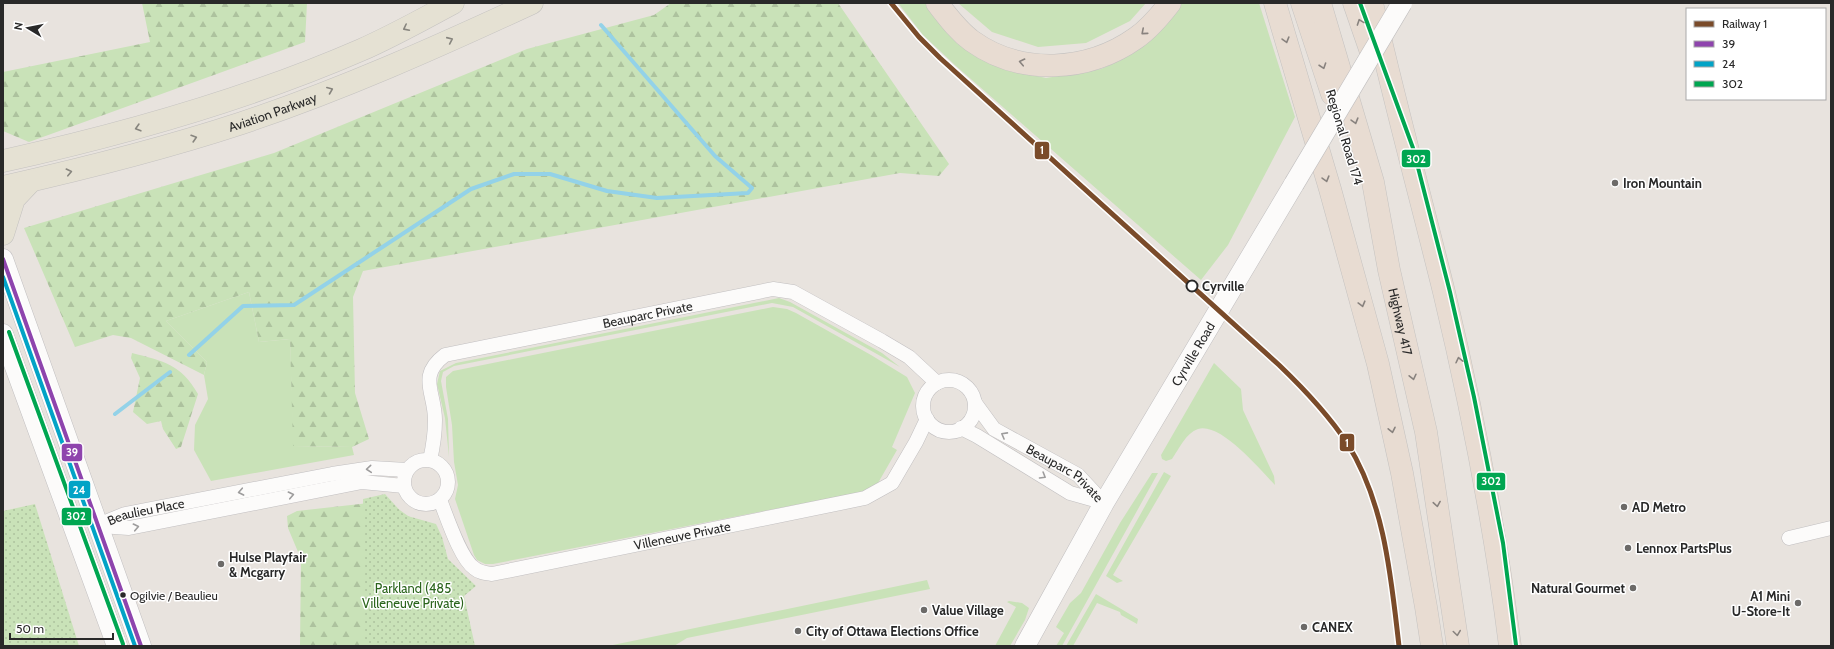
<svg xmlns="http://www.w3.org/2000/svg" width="1834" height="649" viewBox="0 0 1834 649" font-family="Cabin,sans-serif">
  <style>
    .grass { fill: #c9e2b8 }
    .forest { fill: url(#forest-firs) }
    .park { fill: url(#park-dots) }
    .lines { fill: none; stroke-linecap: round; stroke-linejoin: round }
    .stream { stroke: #93d2e8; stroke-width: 4 }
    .street-casing { stroke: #c1bfc0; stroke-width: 15 }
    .secondary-casing { stroke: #c1bfc0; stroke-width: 21 }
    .primary-casing { stroke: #c4c2c0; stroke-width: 23 }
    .highway-casing { stroke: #c4c2c0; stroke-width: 23 }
    .street { stroke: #fcfbfa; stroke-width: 14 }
    .secondary { stroke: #fcfbfa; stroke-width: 20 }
    .primary { stroke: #e5e1d3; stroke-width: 22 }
    .highway { stroke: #e8dcd2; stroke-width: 22 }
    .secondary-bridge-casing { stroke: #c1bfc0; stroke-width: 21; stroke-linecap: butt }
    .secondary-bridge { stroke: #fcfbfa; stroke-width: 20 }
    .bus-1-casing { stroke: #fff; stroke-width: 7 }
    .bus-2-casing { stroke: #fff; stroke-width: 7 }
    .bus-3-casing { stroke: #fff; stroke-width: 7 }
    .bus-1 { stroke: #8e44ad; stroke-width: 4 }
    .bus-2 { stroke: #02a3c6; stroke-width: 4 }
    .bus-3 { stroke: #00a651; stroke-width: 4 }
    .rail-1-casing { stroke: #fff; stroke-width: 8 }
    .rail-1 { stroke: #7a4b2a; stroke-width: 5 }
    .oneway { stroke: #88827e }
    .oneway2 { stroke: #87857e }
    .oneway3 { stroke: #9d9c9c }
    .poi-dot { fill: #6c6a68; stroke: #fff; stroke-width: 1.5 }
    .stop-dot { fill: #fff; stroke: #292929; stroke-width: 2 }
    .bus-dot { fill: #292929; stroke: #fff; stroke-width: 1.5 }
    .labels { text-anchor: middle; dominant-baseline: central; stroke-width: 3; stroke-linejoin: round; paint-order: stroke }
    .bus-label { font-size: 12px; fill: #292929; stroke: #fff; text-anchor: start }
    .street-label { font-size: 13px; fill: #292929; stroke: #fff }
    .poi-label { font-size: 13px; font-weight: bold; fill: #292929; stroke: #fff; text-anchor: start }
    .stop-label { font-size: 13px; font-weight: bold; fill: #292929; stroke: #fff; text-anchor: start }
    .park-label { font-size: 13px; fill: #2a641b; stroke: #fff }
    .line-badge { stroke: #fff; stroke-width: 1.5 }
    .badge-label { font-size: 11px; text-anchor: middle; font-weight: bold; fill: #fff }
  </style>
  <defs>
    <pattern id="forest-firs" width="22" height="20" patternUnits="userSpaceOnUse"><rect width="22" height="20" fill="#c9e2b8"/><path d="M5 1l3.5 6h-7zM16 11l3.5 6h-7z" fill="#adc29e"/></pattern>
    <pattern id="park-dots" width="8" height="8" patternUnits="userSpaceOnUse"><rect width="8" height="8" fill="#c9e2b8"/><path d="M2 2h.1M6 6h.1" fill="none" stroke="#adc29e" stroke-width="1.8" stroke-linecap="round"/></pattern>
  </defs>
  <rect width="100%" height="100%" fill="#e8e3de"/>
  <path class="grass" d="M898,3H927L1018,72L1046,78L1101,69L1121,60L1143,46L1179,3H1259L1295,117L1228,245L1201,280L956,66L923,35Z
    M958,3H1146L1130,21L1086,43L1038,47L992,32Z
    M249,292L259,342L290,339L294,446L352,447L354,455L211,481L194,450L195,425L208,399L204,375L207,362L166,321Z
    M779,298L790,302L882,353L900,367L793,307L772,303L454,366L443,372L441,381L448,419L449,457L445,418L437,384L440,371L456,363Z
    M773,307L787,309L796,313L871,355L907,377L915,393L892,447L897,450L878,483L862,492L493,564H485L477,560L474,555L455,499L458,485L454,462L452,425L446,387V377L453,371Z
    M1214,363L1241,389L1243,410L1274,476L1275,485C1260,470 1221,422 1198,429C1186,433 1179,449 1172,459L1166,461L1162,459L1161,455Z
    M1164,472L1171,476L1113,575L1123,581L1117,583L1106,576Z
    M1152,473H1158L1062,646H1056L1064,633L1056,627L1070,603L1081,593L1120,523Z
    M927,580L930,589L687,638L674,646H608Z
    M1096,594L1138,619L1137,624L1121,615L1120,612L1097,603L1073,646H1066Z
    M1009,601L1022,603L1029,608L1025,620L1010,646H995L1016,607L1007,602Z"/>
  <path class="forest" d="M142,3H307L305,42L29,142L3,131V72L150,42Z
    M671,3H838L949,164L939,176L900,173L363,271L353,297L355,393L369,439L352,447L293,446L290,339L259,342L249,292L166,321L207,362L204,375L131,338L113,335L75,347L24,228L274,153L527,49L654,15Z
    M132,353C163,361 181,364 198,394L181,447L176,449L163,429L161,421L147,424L133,412L140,378L131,358Z
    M387,501L425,528L467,646H300L301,559L288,528L287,516L297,511Z"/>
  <path class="park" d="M385,494L404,515L436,524L442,537L448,559L476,586L464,596L475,646H363V499Z
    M35,504L79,646H3V511Z"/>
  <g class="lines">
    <path class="stream" d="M189,355L243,306L294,305L471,189L514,174H550L607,191L657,198L748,193L752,188L715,156L601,25
      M115,414L170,372"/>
    <defs>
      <g id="street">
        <circle cx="949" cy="406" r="26"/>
        <path id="s1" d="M975,403L994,429L1078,475L1104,503"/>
        <path d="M961,428L977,436L1070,493L1102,502"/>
        <circle cx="426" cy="482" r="22"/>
        <path id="s2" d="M430,460C433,447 435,433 435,420C435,392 417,376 445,355L773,289L793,292L882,341L909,357L937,383"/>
        <path id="s3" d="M440,500C447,517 460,558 474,568C480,573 485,573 492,574L865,498L892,483L916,442L927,419"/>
        <path id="s4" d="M98,525L125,514L332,474L372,468L407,470"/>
        <path d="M100,526L129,528L362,482L404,486"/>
        <path d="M1789,538L1831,528"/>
      </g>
      <g id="secondary">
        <path d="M3,259L141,646"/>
        <path d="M3,334L117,646"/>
        <path id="s5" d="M1025,646L1104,503L1294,184"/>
      </g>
      <g id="primary">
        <path d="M3,161C125,134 246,100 361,50C393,36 423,19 453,3"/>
        <path id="s6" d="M3,187C83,169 163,149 242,123C341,90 437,47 532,3"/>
        <path d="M3,234L14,199L31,181"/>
      </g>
      <g id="highway">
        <path d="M937,3C948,17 958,31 972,41C1021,76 1088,72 1136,38C1149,29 1160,16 1170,3"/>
        <path d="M1275,3L1330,189L1378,364L1402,473L1426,607L1432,646"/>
        <path d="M1302,3L1332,94"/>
        <path id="s7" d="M1320,3L1373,182L1389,270L1426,432L1458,646"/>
        <path d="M1354,3L1372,55"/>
        <path d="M1372,3C1394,100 1420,195 1444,292C1472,409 1495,527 1510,646"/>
      </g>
    </defs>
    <use href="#street" class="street-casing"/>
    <use href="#secondary" class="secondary-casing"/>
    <use href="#primary" class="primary-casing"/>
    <use href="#highway" class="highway-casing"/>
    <use href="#street" class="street"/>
    <use href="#secondary" class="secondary"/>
    <use href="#primary" class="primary"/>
    <use href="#highway" class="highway"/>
    <defs>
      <path id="secondary-bridge" d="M1294,184L1402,3"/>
    </defs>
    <use href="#secondary-bridge" class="secondary-bridge-casing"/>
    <use href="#secondary-bridge" class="secondary-bridge"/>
    <defs>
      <path id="bus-1" d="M3,259L141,646"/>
      <path id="bus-2" d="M3,277L135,646"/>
      <path id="bus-3" d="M1360,3L1413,148L1450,292L1474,397L1503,543L1516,645
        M9,332L123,644"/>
    </defs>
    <use href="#bus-1" class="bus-1-casing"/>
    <use href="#bus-2" class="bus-2-casing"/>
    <use href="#bus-3" class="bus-3-casing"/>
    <use href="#bus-1" class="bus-1"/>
    <use href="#bus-2" class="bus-2"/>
    <use href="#bus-3" class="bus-3"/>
    <defs>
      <path id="rail-1" d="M891,3L919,37L940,58L1279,365C1304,389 1328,414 1347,443C1385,503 1391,578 1399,646"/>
    </defs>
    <use href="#rail-1" class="rail-1-casing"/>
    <use href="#rail-1" class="rail-1"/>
  </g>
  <defs><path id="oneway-chevron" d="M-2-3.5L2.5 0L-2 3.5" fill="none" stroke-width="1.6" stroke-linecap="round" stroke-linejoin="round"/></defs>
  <g class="oneway">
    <use href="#oneway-chevron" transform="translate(1360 22) rotate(-110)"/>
    <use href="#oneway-chevron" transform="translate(1144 32) rotate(139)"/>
    <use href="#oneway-chevron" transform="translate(1286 40) rotate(74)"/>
    <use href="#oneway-chevron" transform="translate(1022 62) rotate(-168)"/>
    <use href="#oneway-chevron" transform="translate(1323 66) rotate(71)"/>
    <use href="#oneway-chevron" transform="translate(1355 121) rotate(74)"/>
    <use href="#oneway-chevron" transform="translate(1326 179) rotate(74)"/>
    <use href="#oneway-chevron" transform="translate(1362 304) rotate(75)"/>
    <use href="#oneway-chevron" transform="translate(1459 360) rotate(-103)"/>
    <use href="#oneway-chevron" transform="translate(1413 377) rotate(77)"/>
    <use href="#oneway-chevron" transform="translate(1392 430) rotate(78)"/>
    <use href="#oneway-chevron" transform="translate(1437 504) rotate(81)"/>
    <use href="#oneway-chevron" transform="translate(1457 633) rotate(82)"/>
  </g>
  <g class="oneway2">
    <use href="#oneway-chevron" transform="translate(406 28) rotate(153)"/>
    <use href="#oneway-chevron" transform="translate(450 40) rotate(-24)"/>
    <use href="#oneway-chevron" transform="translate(330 90) rotate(-22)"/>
    <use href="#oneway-chevron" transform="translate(138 128) rotate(164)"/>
    <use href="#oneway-chevron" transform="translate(194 138) rotate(-17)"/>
    <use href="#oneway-chevron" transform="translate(69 172) rotate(-13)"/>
  </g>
  <g class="oneway3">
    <use href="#oneway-chevron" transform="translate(1004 435) rotate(-151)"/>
    <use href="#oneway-chevron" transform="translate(369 469) rotate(175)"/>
    <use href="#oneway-chevron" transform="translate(1043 476) rotate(31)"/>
    <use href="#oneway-chevron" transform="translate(241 492) rotate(169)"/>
    <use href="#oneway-chevron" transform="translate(291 495) rotate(-12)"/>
    <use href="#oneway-chevron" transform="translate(136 527) rotate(-12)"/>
  </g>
  <g class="poi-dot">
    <circle cx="1615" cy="183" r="4"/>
    <circle cx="1624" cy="507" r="4"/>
    <circle cx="1628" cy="548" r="4"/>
    <circle cx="221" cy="564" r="4"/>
    <circle cx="1633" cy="588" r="4"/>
    <circle cx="1798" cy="603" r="4"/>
    <circle cx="924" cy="610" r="4"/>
    <circle cx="1304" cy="627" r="4"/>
    <circle cx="798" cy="631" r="4"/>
  </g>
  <circle class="stop-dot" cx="1192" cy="286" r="5.5"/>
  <circle class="bus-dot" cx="123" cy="595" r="3.5"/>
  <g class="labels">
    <g class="bus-label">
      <text x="130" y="595">Ogilvie / Beaulieu</text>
    </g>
    <g class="street-label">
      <text stroke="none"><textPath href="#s6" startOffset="280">Aviation Parkway</textPath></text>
      <text transform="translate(1345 137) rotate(73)">Regional Road 174</text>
      <text stroke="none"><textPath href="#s2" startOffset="318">Beauparc Private</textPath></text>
      <text stroke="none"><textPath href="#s7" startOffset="329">Highway 417</textPath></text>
      <text stroke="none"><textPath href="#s5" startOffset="337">Cyrville Road</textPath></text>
      <text stroke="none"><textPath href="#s1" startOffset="116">Beauparc Private</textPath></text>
      <text stroke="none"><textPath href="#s4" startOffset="50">Beaulieu Place</textPath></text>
      <text stroke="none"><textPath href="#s3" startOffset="290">Villeneuve Private</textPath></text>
    </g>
    <g class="poi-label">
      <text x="1623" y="183">Iron Mountain</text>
      <text x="1632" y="507">AD Metro</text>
      <text x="1636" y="548">Lennox PartsPlus</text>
      <text x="229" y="557">Hulse Playfair<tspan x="229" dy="15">&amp; Mcgarry</tspan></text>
      <text x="1625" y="588" text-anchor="end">Natural Gourmet</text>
      <text x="1790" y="596" text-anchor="end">A1 Mini<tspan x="1790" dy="15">U-Store-It</tspan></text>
      <text x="932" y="610">Value Village</text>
      <text x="1312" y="627">CANEX</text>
      <text x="806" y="631">City of Ottawa Elections Office</text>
    </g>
    <g class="stop-label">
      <text x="1202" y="286">Cyrville</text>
    </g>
    <g class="park-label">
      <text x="413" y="588">Parkland (485<tspan x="413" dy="15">Villeneuve Private)</tspan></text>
    </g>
  </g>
  <g class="line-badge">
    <rect x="1034" y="141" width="16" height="19" rx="4" fill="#7a4b2a"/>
    <rect x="1401" y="149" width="30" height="19" rx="4" fill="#00a651"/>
    <rect x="1339" y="433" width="16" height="19" rx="4" fill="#7a4b2a"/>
    <rect x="61" y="443" width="22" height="19" rx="4" fill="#8e44ad"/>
    <rect x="1476" y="472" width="30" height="19" rx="4" fill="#00a651"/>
    <rect x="68" y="480" width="23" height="19" rx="4" fill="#02a3c6"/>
    <rect x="61" y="507" width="31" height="19" rx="4" fill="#00a651"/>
  </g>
  <g class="badge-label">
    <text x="1042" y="154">1</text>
    <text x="1416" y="163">302</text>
    <text x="1347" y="447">1</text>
    <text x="72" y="456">39</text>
    <text x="1491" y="485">302</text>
    <text x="79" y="494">24</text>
    <text x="76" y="520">302</text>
  </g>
  <rect width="1834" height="649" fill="none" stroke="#292929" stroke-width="8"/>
  <rect x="1686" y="8" width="140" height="92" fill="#ffffff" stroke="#a9a9a9"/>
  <rect x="1694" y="21" width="20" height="6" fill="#7a4b2a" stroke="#a9a9a9"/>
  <text x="1722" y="28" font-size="12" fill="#292929">Railway 1</text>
  <rect x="1694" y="41" width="20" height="6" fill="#8e44ad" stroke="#a9a9a9"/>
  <text x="1722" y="48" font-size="12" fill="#292929">39</text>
  <rect x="1694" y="61" width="20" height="6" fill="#02a3c6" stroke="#a9a9a9"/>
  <text x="1722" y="68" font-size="12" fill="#292929">24</text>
  <rect x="1694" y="81" width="20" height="6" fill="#00a651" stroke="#a9a9a9"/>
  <text x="1722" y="88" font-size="12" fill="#292929">302</text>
  <g transform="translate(28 28) rotate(280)" stroke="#ffffff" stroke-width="3" paint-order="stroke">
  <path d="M0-3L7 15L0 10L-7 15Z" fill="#292929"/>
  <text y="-6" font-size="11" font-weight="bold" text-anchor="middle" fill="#292929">N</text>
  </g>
  <path d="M10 633v6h103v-6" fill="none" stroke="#292929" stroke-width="2"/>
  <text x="16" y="633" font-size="12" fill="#292929" stroke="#ffffff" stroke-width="3" paint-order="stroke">50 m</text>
</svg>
